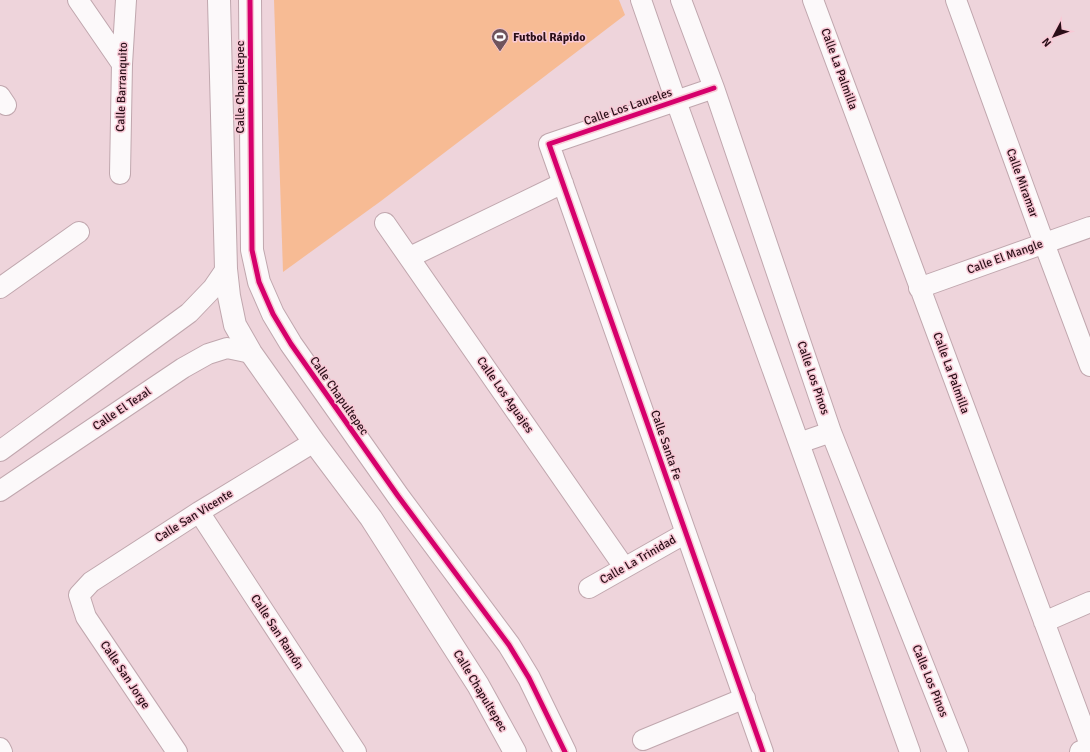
<svg xmlns="http://www.w3.org/2000/svg" width="1090" height="752" viewBox="0 0 1090 752" font-family="Signika,sans-serif">
  <style>
    .green { fill: #f7bb94 }
    .lines { fill: none; stroke-linecap: round; stroke-linejoin: round }
    .street-casing { stroke: #c0a7ae; stroke-width: 22 }
    .secondary-casing { stroke: #c0a7ae; stroke-width: 24 }
    .street { stroke: #fcf9fa; stroke-width: 20 }
    .secondary { stroke: #fcf9fa; stroke-width: 22 }
    .cycleway-casing { stroke: #f8c9d6; stroke-width: 8 }
    .cycleway { stroke: #d6006c; stroke-width: 5 }
    .labels { text-anchor: middle; dominant-baseline: central; stroke-width: 3; stroke-linejoin: round; paint-order: stroke }
    .poi-label { font-size: 12px; font-weight: bold; fill: #2a0f18; stroke: #f8c9d6; text-anchor: start }
    .street-label { font-size: 12px; fill: #2a0f18; stroke: #f8c9d6 }
  </style>
  <rect width="100%" height="100%" fill="#eed4db"/>
  <path class="green" d="M274,0H619L625,15L381,201L283,272Z"/>
  <g class="lines">
    <defs>
      <path id="street" d="M78,0L122,64
        M641,0L676,101L910,752
        M681,0L714,88L831,432L958,752
        M813,0L1090,745
        M956,0L1044,243L1090,366
        M714,88L549,144L763,752
        M0,96L6,105
        M120,174L122,64L126,0
        M385,223L624,567
        M410,257L563,183
        M0,288L79,232
        M919,288L1090,227
        M799,443L831,432
        M0,451L189,313L213,288L226,269
        M0,491L183,368L208,354L227,348L251,353
        M199,512L356,752
        M589,588L686,533
        M1044,622L1090,602
        M643,740L745,698
        M0,748L2,752
        M177,752L86,617L79,595L91,582L199,512L314,442"/>
      <path id="secondary" d="M219,0L226,269L229,296L235,325L251,353L314,442L371,518L478,685L515,752
        M250,0L252,250L259,282L273,314L291,344L398,496L509,645L529,678L565,752
        M1081,752L1090,749"/>
    </defs>
    <use href="#street" class="street-casing"/>
    <use href="#secondary" class="secondary-casing"/>
    <use href="#street" class="street"/>
    <use href="#secondary" class="secondary"/>
    <defs>
      <path id="cycleway" d="M250,0L252,250L259,282L273,314L291,344L398,496L509,645L529,678L565,752
        M714,88L549,144L763,752"/>
    </defs>
    <use href="#cycleway" class="cycleway-casing"/>
    <use href="#cycleway" class="cycleway"/>
  </g>
  <defs>
    <symbol id="stadium-pin" viewBox="-11 -11 22 30"><path d="M0 17L-7.5 6A9.5 9.5 0 1 1 7.5 6Z" fill="#6f545c" stroke="#f8c9d6"/><path d="M0-5a6.5 5 0 1 0 0 10a6.5 5 0 1 0 0-10ZM-3.5-1.8h7v3.6h-7Z" fill="#fff"/></symbol>
  </defs>
  <g fill-rule="evenodd">
    <use href="#stadium-pin" x="490" y="27" width="20" height="27"/>
  </g>
  <g class="labels">
    <g class="poi-label">
      <text x="513" y="37">Futbol Rápido</text>
    </g>
    <g class="street-label">
      <text transform="translate(839 69) rotate(70)">Calle La Palmilla</text>
      <text transform="translate(122 87) rotate(-88)">Calle Barranquito</text>
      <text transform="translate(240 87) rotate(-90)">Calle Chapultepec</text>
      <text transform="translate(628 107) rotate(-19)">Calle Los Laureles</text>
      <text transform="translate(1022 183) rotate(70)">Calle Miramar</text>
      <text transform="translate(1005 257) rotate(-20)">Calle El Mangle</text>
      <text transform="translate(951 373) rotate(70)">Calle La Palmilla</text>
      <text transform="translate(813 378) rotate(71)">Calle Los Pinos</text>
      <text transform="translate(505 395) rotate(55)">Calle Los Aguajes</text>
      <text transform="translate(339 396) rotate(55)">Calle Chapultepec</text>
      <text transform="translate(122 409) rotate(-34)">Calle El Tezal</text>
      <text transform="translate(666 445) rotate(71)">Calle Santa Fe</text>
      <text transform="translate(194 516) rotate(-32)">Calle San Vicente</text>
      <text transform="translate(638 560) rotate(-30)">Calle La Trinidad</text>
      <text transform="translate(277 632) rotate(57)">Calle San Ramón</text>
      <text transform="translate(125 675) rotate(56)">Calle San Jorge</text>
      <text transform="translate(930 681) rotate(68)">Calle Los Pinos</text>
      <text transform="translate(480 691) rotate(59)">Calle Chapultepec</text>
    </g>
  </g>
  <g transform="translate(1054 36) rotate(229)" stroke="#f8c9d6" stroke-width="3" paint-order="stroke">
  <path d="M0-3L7 15L0 10L-7 15Z" fill="#2a0f18"/>
  <text y="-6" font-size="11" font-weight="bold" text-anchor="middle" fill="#2a0f18">N</text>
  </g>
</svg>
